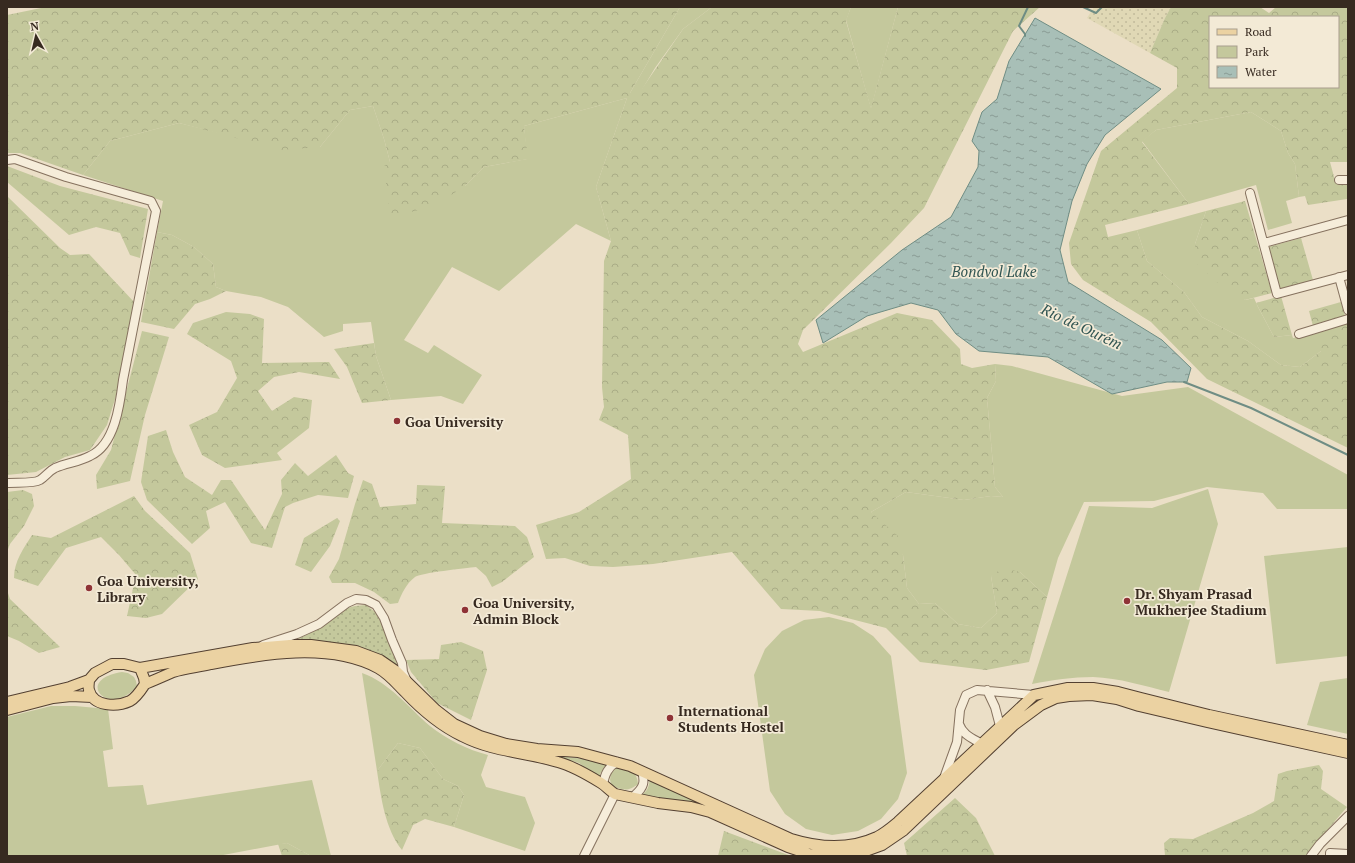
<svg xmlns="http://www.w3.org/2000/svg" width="1355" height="863" viewBox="0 0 1355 863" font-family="'PT Serif',serif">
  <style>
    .farmland { fill: url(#farmland-dots) }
    .green { fill: #c4c89c }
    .forest { fill: url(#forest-crowns); fill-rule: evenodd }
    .garden { fill: url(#garden-dots) }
    .water { fill: url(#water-ripples); stroke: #6f8d84 }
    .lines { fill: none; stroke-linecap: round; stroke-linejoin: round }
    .stream { stroke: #6f8d84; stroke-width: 2 }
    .minor-casing { stroke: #85715e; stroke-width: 10 }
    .major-casing { stroke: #534031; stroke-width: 12 }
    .minor { stroke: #f6edda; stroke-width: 8 }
    .major { stroke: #ebd2a2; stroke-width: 10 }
    .poi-dot { fill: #8f3336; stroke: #f3ead6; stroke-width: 1.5 }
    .labels { text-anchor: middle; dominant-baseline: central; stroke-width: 3.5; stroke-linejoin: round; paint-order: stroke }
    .poi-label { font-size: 14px; font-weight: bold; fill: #372a20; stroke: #f3ead6; text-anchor: start }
    .water-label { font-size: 15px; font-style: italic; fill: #315552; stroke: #f3ead6 }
  </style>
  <defs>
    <pattern id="farmland-dots" width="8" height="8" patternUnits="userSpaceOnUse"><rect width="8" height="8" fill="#e0d8b5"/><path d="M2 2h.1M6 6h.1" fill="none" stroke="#c1ba9b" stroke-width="1.8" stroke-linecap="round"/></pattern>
    <pattern id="forest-crowns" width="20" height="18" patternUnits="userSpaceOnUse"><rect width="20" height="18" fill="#c4c89c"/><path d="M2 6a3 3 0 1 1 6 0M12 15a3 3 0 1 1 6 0" fill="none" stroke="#a9ac86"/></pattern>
    <pattern id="garden-dots" width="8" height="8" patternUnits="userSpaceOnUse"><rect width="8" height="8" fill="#c4c89c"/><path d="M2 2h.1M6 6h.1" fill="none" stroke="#a9ac86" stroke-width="1.8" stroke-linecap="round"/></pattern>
    <pattern id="water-ripples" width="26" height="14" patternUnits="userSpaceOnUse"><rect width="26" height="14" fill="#a8bfb7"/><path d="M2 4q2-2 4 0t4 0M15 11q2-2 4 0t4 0" fill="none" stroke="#8a9b94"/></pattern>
  </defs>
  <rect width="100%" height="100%" fill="#ebdfc7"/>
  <path class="farmland" d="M1094,7H1171L1165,18L1150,53L1087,18Z"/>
  <path class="green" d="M680,7H712L683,29L655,68L640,93H630Z
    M851,7H898L871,109L846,20Z
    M627,98L596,187L611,241L576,224L499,291L452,267L404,340L428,353L434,345L482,375L463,404L441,396L391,400L376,356L371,322L343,324V331L324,337L288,307L261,297L226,291L216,287L213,264L194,247L172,235L157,232L163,201L83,175L110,141L179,123L220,133L320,147L350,110L373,106L384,139L390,162L465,186L484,167L527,159L524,126Z
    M1251,112L1281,131L1288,153L1295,164L1299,197L1286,201L1292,223L1268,230L1256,185L1189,204L1142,141L1156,130Z
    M1206,211L1195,244L1245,300L1254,298L1258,307L1274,337L1292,335L1293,338L1321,332V351L1300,367L1281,365L1248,341L1202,317L1184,292L1147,261L1137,230Z
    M995,364L1012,366L1122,396L1188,387L1348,475V509H1277L1263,493L1207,487L1154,501L1084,502L1058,558L1047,597L1020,572L991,576L997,613L981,628L958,624L935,603L919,604L907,588L903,555L871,512L906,492L964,500L991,496L1003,497L995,487L987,398L996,381Z
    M1208,489L1218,524L1169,692C1145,686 1119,678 1093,677C1072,677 1053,680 1032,684L1089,506L1152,508Z
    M1348,547V656L1276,664L1264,556Z
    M829,617L853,623L873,636L891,656L907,773L898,799L881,819L858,831L832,835L806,829L785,814L770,791L754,675L765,649L782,631L804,620Z
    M122,672L128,673L134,677L136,681L137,686C110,719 72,680 122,672Z
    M362,673C390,683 408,707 430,726C446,739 468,750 488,755L481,775L486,787L525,797L535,823L525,851L454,827L464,795L458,786L443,779L420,748L398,743L377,771Z
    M1348,678V734L1307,725L1320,682Z
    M51,706H75L108,709L113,749L103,751L108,787L143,785L147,805L312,780L331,856H311L287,843L218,856H7V717Z
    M557,756L585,759L607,765L600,774V779L579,763Z
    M615,768C629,768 637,771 638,784C628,792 623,790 612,786L610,780L611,773Z
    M650,777L723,814L640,796C648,791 649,787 650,777Z"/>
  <path class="forest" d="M46,7H680L630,93H639L683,29L712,7H851L846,21L871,108L898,7H1040L1013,31L924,208L891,243L803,330L798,344L803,352L897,313L932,320L960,349L961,364L972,368L995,364L996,381L987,398L995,487L1003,497L991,496L964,500L906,492L871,512L898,536L903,555L907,588L919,604L935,603L958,624L981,628L997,613L991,576L1003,568L1020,572L1047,597L1029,662L986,670L920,662L886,628L820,611L781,609L732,552L653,564L613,567L590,566L565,558L546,559L536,525L579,512L631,479L628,435L599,420L604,407L602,387L604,261L611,241L596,187L627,98L524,126L528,159L484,167L465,186L436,205L390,218L384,166L390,162L384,139L373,106L350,110L320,147L282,150L179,123L110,141L83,175L20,153H7V15Z
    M1171,7H1260L1269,13L1276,7H1348V162H1330L1336,184H1348V202L1347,199L1308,205L1305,196L1299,197L1295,164L1288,153L1281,131L1251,112L1156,130L1142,142L1189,204L1105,225L1108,237L1137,230L1147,261L1184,292L1202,317L1248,341L1281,365L1300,367L1321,351V332L1347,323L1348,329V448L1207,379L1151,322L1083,280L1071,264L1069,243L1101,151L1177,88V68L1150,53L1165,18ZM1210,17H1338V87H1210Z
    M7,166L60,186L148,209L140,258L130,255L120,233L96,227L69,235L7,182Z
    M7,196L60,248L70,255L89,254L135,303L120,383L107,425L90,450L65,457L36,472L7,475Z
    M1245,201L1272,293L1245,300L1220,285L1195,262V244L1206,211Z
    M157,232L172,235L194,247L213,264L216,287L226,291L210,299L195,304L174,329L141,322Z
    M1301,238L1313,280L1279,289L1268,247Z
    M1281,296L1292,335L1274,337L1256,303Z
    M1341,302L1345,316L1313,326L1309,311Z
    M226,312L250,314L264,319L262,363L329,362L340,379L299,372L274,377L258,391L272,411L294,397L312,400L309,428L277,453L282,460L225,468L202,455L189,425L217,412L237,378L231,361L187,334L193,323Z
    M142,331L169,337L145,415L130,481L97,489L96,475L111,450Z
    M374,343L376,356L391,400L362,403L347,367L334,349Z
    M166,430L173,452L185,477L212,495L221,480H231L265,530L282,494L281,480L295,463L308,476L336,455L348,473L354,476L348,498L318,495L293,503L285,507L272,548L251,543L225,502L206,511L210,528L192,544L147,500L141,482L148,436Z
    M363,480L372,484L380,507L416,504L417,485L445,486L442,523L515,526L527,537L534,557L502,582L492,587L486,576L476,567C466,568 420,573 415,577C406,584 402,593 398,603L390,604L374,592L355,583H332L329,577L339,559L355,504Z
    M23,490L32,494L34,506L24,526L10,544L7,552V492Z
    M134,496L145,511L190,553L198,579L162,614L146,618L127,616L136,575L119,555L101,537L66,548L38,586L14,578C14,561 24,548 32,535L51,538Z
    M337,518L340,521L330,546L311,572L295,565L304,538Z
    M7,590L10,599L60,647L39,653L19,641L7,636Z
    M461,642L483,651L487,670L471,720L437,703L411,672L406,660L439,659L441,645Z
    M398,743L420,748L443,779L458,786L464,795L454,827L425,819L413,825L402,850C385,829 381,797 377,771Z
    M1319,765L1323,771L1321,789L1347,807L1305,856H1165L1164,843L1170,838L1193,839L1253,813L1274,801L1278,774L1287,771Z
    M955,798L976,818L995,856H907L904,843Z
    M724,831L791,856H718Z
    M287,843L311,856H282L278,844Z"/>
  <path class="garden" d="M366,605L375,612L382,624L400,672L369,651L332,643L295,640L309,634L343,609L355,606Z"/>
  <path class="water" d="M1035,18L1161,89L1105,135L1087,164L1072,201L1060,250L1068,282L1162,340L1191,368L1187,382H1167L1112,394L1048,357L979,351L956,334L938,310L911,303L867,316L823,343L816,320L902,250L951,217L978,167L979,151L972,141L982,112L997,99L1009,61Z"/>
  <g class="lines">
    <path class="stream" d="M1083,7L1096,13L1102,7
      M1025,36V34L1019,26L1028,7
      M1184,382L1251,408L1348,455"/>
    <defs>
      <path id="minor" d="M7,160L15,159L66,177L151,201L156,211L123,380C120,404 115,445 90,456C79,462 66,463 55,468C49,471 46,476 40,480C33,484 16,482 7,483
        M1339,180H1348
        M1250,193L1277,294L1348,275
        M1264,243L1348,220
        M1339,277L1348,310
        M1299,334L1348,319
        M263,645L297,634L319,624L347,603L356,599L366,600L376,605L384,618L392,640L402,663L403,672L407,681
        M987,690L995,707L1000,726
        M959,724C963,735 972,738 982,744
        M944,778L957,742L960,710L966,695L977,690L1034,695
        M603,784C605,774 608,767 617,762
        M635,795C644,787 645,782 642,771
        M584,856L615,794
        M1311,856L1320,844L1348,816
        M1330,856V853L1348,854"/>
      <path id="major" d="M112,664H124L140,668L144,678L145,684C141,690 137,697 130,701C117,707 93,707 89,690C88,687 89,683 89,680L95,673Z
        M140,668L253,648L290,645H311L356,651L380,660L396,671L436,710L454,724L480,736L506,744L537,749L578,752L630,766L791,839C820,848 849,850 877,837C885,833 892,827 898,822L1034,695L1068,688H1093L1118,692L1141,698L1209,715L1348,745
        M145,684C155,680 164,676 173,672C185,668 199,667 211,664C263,654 329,642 378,668C389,674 396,683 405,692C421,709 441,726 462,736C493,752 525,752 558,762C573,766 588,775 601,783C606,786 610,791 615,794L658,803L691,807L710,812L788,847L809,854L836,856
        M7,702L70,687L89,680
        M7,710L53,698L71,696L92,697
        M836,856L860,853L882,845L904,830L1014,725L1041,705L1056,698L1069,696L1092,695L1117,699L1139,706L1207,722L1348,753"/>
    </defs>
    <use href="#minor" class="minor-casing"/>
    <use href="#major" class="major-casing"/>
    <use href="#minor" class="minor"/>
    <use href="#major" class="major"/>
  </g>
  <g class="poi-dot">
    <circle cx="397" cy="421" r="4"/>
    <circle cx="89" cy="588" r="4"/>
    <circle cx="1127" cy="601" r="4"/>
    <circle cx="465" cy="610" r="4"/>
    <circle cx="670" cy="718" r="4"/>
  </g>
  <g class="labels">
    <g class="poi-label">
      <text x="405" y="421">Goa University</text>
      <text x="97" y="580">Goa University,<tspan x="97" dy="16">Library</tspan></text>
      <text x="1135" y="593">Dr. Shyam Prasad<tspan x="1135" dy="16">Mukherjee Stadium</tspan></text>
      <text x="473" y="602">Goa University,<tspan x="473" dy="16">Admin Block</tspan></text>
      <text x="678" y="710">International<tspan x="678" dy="16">Students Hostel</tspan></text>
    </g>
    <g class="water-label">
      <text x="994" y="271">Bondvol Lake</text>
      <text transform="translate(1082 326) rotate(25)">Rio de Ourém</text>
    </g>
  </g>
  <rect width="1355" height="863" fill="none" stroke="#372a20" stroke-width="16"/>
  <rect x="1209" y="16" width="130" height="72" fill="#f3ead6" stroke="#a89d8d"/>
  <rect x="1217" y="29" width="20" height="6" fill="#ebd2a2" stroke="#a89d8d"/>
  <text x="1245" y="36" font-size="12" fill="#372a20">Road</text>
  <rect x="1217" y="46" width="20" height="12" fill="#c4c89c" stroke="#a89d8d"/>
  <text x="1245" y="56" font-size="12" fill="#372a20">Park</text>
  <rect x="1217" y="66" width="20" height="12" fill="url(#water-ripples)" stroke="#a89d8d"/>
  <text x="1245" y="76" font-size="12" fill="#372a20">Water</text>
  <g transform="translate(36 36) rotate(352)" stroke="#f3ead6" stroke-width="3" paint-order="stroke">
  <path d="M0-3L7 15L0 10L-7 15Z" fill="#372a20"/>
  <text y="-6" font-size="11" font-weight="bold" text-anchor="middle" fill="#372a20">N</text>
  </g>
</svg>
